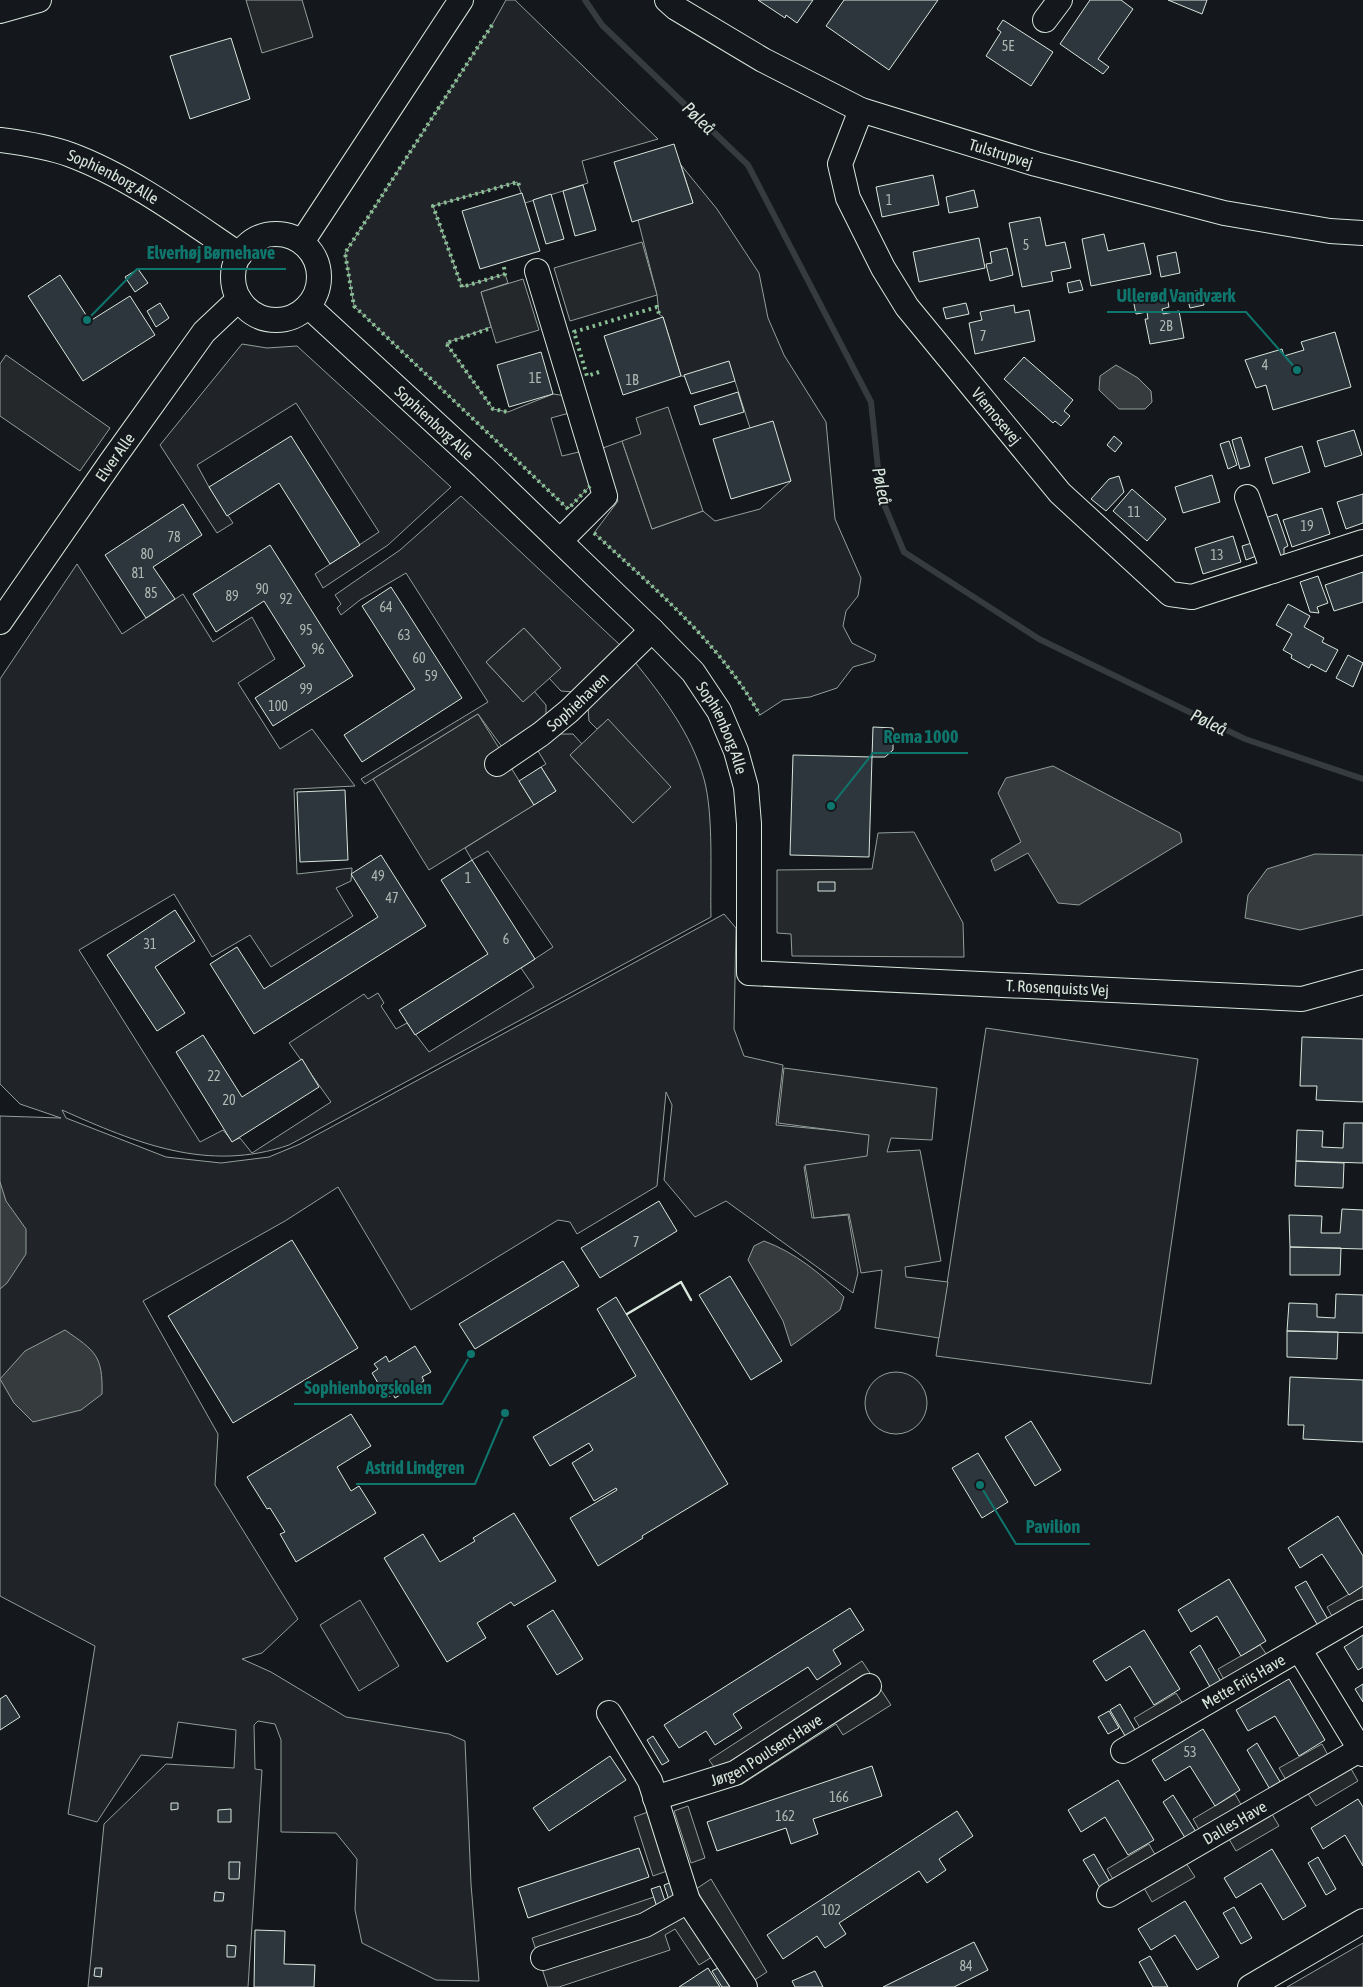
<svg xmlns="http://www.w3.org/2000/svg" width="1363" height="1987" viewBox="0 0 1363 1987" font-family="'Asap Condensed',sans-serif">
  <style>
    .green { fill: #202428; stroke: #939e99 }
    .parking { fill: #24282b; stroke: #939e99 }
    .water { fill: #363b3e; stroke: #939e99 }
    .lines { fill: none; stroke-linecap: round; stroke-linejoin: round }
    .stream { stroke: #363b3e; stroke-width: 6 }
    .building { fill: #2c363c; stroke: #d8e6dc }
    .minor-casing { stroke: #d8e6dc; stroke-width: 26 }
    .minor { stroke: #14181c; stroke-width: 24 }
    .hedge { stroke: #8ac095; stroke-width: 4; stroke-dasharray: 2.5 4; stroke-linecap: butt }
    .wall { stroke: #d8e6dc; stroke-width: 2.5 }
    .labels { text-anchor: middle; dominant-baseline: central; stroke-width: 4; stroke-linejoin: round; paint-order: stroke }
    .number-label { font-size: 14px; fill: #adbab4 }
    .street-label { font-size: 16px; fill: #d8e6dc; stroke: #14181c }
    .water-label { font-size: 18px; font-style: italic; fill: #d8e6dc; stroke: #14181c }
    .leader { fill: none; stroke: #0f766e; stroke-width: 2 }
    .callout-dot { fill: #0f766e; stroke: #14181c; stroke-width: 2 }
    .callout-label { font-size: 18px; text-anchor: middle; font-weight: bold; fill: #0f766e; stroke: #14181c; stroke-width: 4; stroke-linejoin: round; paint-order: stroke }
  </style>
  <rect width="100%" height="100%" fill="#14181c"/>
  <path class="green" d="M506,0H515L658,139L582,161L588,183L525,203L517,182L433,206L462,287L505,274L508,283L481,292L491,327L446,343L493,409L508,412L553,394L567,396L573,412L551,418L562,456L583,451L590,486L568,509L354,306L345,253L492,25Z
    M681,165L717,209L759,273L768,318L784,355L826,422L835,519L861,578L858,596L846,611L843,626L852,643L876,655L874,661L853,667L837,688L810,697L783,700L760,715C718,641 656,590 594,533L618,501L603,448L622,441L652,529L703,511L715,521L760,509L791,481L750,428L735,381L681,376L663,317L659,314L657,295L638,220L693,203Z
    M242,344L267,348L297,346L451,487L388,545L323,588L315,574L379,532L296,403L197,465L209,487L233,523L217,533L160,445Z
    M461,496L620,645L575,692L561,691L549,678L560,667L524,628L486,662L523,702L534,691L546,705V715L502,747L478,714L365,784L361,779L488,702L406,573L360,600L341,615L337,608L341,604L335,595L400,550Z
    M77,564L122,634L183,594L213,642L252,617L275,659L238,683L280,749L312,729L355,786L294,789L297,874L352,868L351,881L336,888L353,916L271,967L250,935L212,957L174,894L79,950L200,1142L223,1130L232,1141L240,1138L252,1153L331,1102L289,1043L364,994L368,999L378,993L384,1003L381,1006L396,1029L407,1023L429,1052L534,987L521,968L553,947L488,851L472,860L465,848L556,791L541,767L546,764L538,751L560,734H573L582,744L570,755L633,823L608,720L597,729L589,721L588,707L634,661C663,697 691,733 704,779C714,815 710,878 711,917L289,1145C208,1173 136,1143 62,1110L66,1118L166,1157L221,1163L269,1157L300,1144L724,914L736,928L734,1029L744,1056L783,1065L776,1125L872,1134L869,1158L804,1167L812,1218L848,1215L858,1273L853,1293L726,1201L695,1217L664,1180L672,1105L666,1092L657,1186L577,1234L570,1222L558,1220L411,1310L338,1187L285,1221L143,1301L218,1434L215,1485L298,1619L262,1653L242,1659L271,1672L346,1717L449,1734L465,1741L471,1884L479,1981L436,1980L362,1943L355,1910L357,1859L336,1833L281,1832V1740L275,1724L258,1721L254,1725L255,1769L262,1770L248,1987H88L104,1824L166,1764L234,1768L236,1730L178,1722L172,1758L141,1755L97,1822L68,1814L95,1646L0,1596V1116L61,1118L20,1104L0,1084V679Z
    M986,1028L1198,1059L1151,1384L936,1356Z
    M865 1403a31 31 0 1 1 62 0a31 31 0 1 1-62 0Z
    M360,1600L399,1666L359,1691L320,1625Z
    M1363,1943V1987H1287Z"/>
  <path class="parking" d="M246,0H302L313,37L262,53Z
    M642,242L657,295L570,321L554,268Z
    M523,279L539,330L496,343L481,292Z
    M6,355L110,428L80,471L0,416V364Z
    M668,407L703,511L652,529L622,441L641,434L636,418Z
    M524,628L561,668L523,702L486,662Z
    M478,714L534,805L429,870L373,779Z
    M608,719L671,787L633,823L570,755Z
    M914,832L963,923L964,957L792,956L791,934L777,933V870L872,869L878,833Z
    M784,1068L937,1088L932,1140L891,1138L887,1152L920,1150L941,1261L905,1267L906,1277L948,1282L939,1338L875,1328L882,1270L861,1273L849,1214L814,1218L805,1165L867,1156L869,1135L778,1123Z
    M1363,1586V1604L1334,1620L1327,1607Z
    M1260,1645L1269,1658L1226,1683L1218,1669Z
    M862,1661L891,1705L843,1735L836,1724L742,1784L729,1787L709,1760Z
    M1176,1693L1185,1707L1142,1731L1134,1718Z
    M1322,1744L1329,1757L1287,1782L1279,1768Z
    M1350,1767L1358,1781L1316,1806L1307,1792Z
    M1235,1794L1243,1808L1201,1833L1193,1819Z
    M688,1806L705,1858L691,1863L674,1811Z
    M648,1812L667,1871L653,1876L634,1817Z
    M1272,1814L1279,1826L1236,1851L1229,1839Z
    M1149,1844L1157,1858L1115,1883L1107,1869Z
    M1186,1863L1195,1877L1152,1902L1144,1888Z
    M711,1879L767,1972L753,1981L696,1889Z
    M654,1897L663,1927L686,1913L712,1957L699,1965L675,1929L665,1935L670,1950L559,1987H548L532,1938Z"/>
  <path class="water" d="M1116,365L1138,378L1151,391L1152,402L1145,409H1119L1099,390L1100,376Z
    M1053,766L1180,833L1182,842L1079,905L1058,903L1028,853L995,871L991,860L1021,842L998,793L1006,778Z
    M1315,854L1363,855V915L1300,930L1245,918L1248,895L1267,869Z
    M0,1182L6,1201L26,1229V1254L7,1283L0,1289Z
    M764,1241C794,1252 822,1274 844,1297L840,1310L791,1346L783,1321L748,1260L754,1246Z
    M65,1330C95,1351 103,1355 102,1394L81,1410L33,1422L14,1403L0,1379L25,1351Z"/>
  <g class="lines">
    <path class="stream" d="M585,0L602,25L748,165L871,402L881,497L904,552L1039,639L1245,739L1363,779"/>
  </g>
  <path class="building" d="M758,0H813L797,23L786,15L785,18Z
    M844,0H938L889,70L826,26Z
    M1090,0H1121L1133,9L1098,59L1109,67L1103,74L1060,44Z
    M1168,0H1207L1202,14Z
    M1003,20L1053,52L1031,86L986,56L1001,32L997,29Z
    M231,38L250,99L190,119L170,56Z
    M674,144L693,203L632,222L614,162Z
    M933,175L939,205L882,217L876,187Z
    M583,185L596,230L575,236L563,191Z
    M974,190L978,207L949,213L946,197Z
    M522,193L540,251L480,269L462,211Z
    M551,194L564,239L546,244L533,200Z
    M1040,217L1046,246L1065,242L1071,268L1051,272L1053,281L1022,287L1009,223Z
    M1104,234L1108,251L1144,243L1151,274L1091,286L1082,239Z
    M979,238L985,268L919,282L913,252Z
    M1007,248L1013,275L990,281L986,264L992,263L990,252Z
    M1176,252L1180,273L1161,277L1157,256Z
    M138,269L148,283L135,292L125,277Z
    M60,275L90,321L130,296L155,335L83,381L28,296Z
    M1080,280L1083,290L1069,293L1067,283Z
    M1201,290L1204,305L1190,308L1186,293Z
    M1166,293L1169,307L1162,309L1163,314L1179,311L1184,338L1150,344L1145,319H1148L1147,312L1136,314L1133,299Z
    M160,303L169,318L156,327L147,311Z
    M966,303L969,314L946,319L943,308Z
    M1014,305L1015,313L1029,310L1035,341L975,354L969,323L982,320L980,312Z
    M663,317L681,376L623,395L604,336Z
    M1335,332L1351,387L1273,410L1266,385L1256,388L1245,360L1282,349L1284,356L1304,350L1301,342Z
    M541,352L553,394L509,407L497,365Z
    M1024,357L1073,400L1064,411L1070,416L1061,426L1055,421L1053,423L1004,379Z
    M729,361L735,381L691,394L684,375Z
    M738,392L744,412L700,425L694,406Z
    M773,421L791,481L731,499L713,439Z
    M1354,430L1362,455L1325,467L1317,441Z
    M291,436L360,545L330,564L279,483L227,516L209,487Z
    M1114,436L1122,443L1115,452L1107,445Z
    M1241,437L1250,466L1240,469L1232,440Z
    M1229,441L1237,465L1228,469L1220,444Z
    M1302,446L1310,472L1273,484L1265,458Z
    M1212,475L1220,502L1183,513L1175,487Z
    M1119,476L1124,492L1106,511L1091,499L1109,479Z
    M1132,489L1166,519L1147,541L1113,511Z
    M1363,494V523L1346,529L1337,502Z
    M183,504L202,535L153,567L175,599L146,618L105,555Z
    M1322,508L1330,534L1292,547L1283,520Z
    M1277,514L1288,546L1284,548V556L1278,558L1262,519Z
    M1233,536L1241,562L1203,574L1195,548Z
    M1255,542L1259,555L1246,560L1242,546Z
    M270,545L353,676L273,726L255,698L305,666L264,601L216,632L193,594Z
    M1363,572V602L1334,611L1325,585Z
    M1318,576L1328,603L1317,607L1319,613L1310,612L1300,582Z
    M391,587L462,698L362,762L344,735L415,689L362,606Z
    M1288,604L1310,616L1304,627L1324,638L1322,642L1338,650L1326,672L1311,664L1309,668L1291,658L1292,655L1283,650L1292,634L1276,625Z
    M1348,655L1363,663L1353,687L1336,678Z
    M873,727L893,728V750L885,757H872Z
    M793,755L872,757L869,857L790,855Z
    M541,767L556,791L534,805L519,781Z
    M345,790L348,860L300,862L297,792Z
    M381,855L426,926L254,1034L210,964L237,947L264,989L378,917L351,874Z
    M472,860L535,959L415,1035L399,1010L488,954L441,880Z
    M818,882H835V891H818Z
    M175,910L195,941L155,967L185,1013L157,1031L107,955Z
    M203,1035L242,1097L302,1059L319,1087L232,1142L176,1052Z
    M1302,1037L1363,1039V1102L1316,1100L1317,1086H1300Z
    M1344,1123H1363V1163L1296,1161L1297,1130L1323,1131L1322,1147L1343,1148Z
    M1296,1161L1344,1163L1343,1188L1295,1186Z
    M659,1201L677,1231L600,1278L581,1248Z
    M1342,1209L1363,1210V1249L1290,1247L1289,1215L1322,1216L1321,1233H1340Z
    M292,1240L358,1348L233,1423L168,1316Z
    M1290,1247L1341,1248L1340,1275H1290Z
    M563,1261L579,1286L475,1349L459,1324Z
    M730,1276L782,1361L751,1380L699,1295Z
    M1336,1294L1363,1295V1333L1287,1331L1289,1303L1317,1304V1317L1335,1318Z
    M616,1297L728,1484L642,1536L643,1538L598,1566L570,1518L617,1490L616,1488L594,1501L572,1463L593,1450L589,1443L550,1466L533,1437L636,1376L597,1309Z
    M1287,1331L1338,1332L1337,1359L1287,1357Z
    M415,1346L431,1372L422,1377L424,1381L395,1398L393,1394L387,1398L372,1373L378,1369L374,1364L386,1356L389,1362Z
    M1290,1377L1363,1380V1442L1303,1439L1304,1425H1288Z
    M351,1414L371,1446L337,1467L351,1491L359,1486L376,1513L296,1562L280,1534L285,1532L270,1508L267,1509L247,1477Z
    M1031,1421L1061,1470L1035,1486L1005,1437Z
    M978,1453L1008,1502L982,1518L952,1468Z
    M514,1513L556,1581L514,1606L511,1602L477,1623L486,1638L447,1662L384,1558L423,1534L440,1562L475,1541L473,1538Z
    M1338,1516L1363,1556V1586L1349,1595L1322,1554L1300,1568L1288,1548Z
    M1229,1579L1266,1641L1241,1656L1217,1616L1191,1632L1178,1610Z
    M1306,1581L1330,1623L1320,1629L1295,1587Z
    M850,1608L864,1630L833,1650L841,1664L817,1680L808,1667L733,1714L742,1728L715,1745L706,1731L679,1748L664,1725Z
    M553,1610L583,1659L557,1675L527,1626Z
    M1144,1630L1180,1689L1154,1705L1130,1666L1106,1681L1093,1661Z
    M1363,1635V1667L1358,1670L1344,1647Z
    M1200,1645L1223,1685L1213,1692L1190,1652Z
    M1289,1679L1325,1740L1299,1756L1275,1716L1248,1731L1236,1710Z
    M1363,1684V1702L1355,1689Z
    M6,1695L20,1717L0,1730V1699Z
    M1120,1704L1138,1735L1128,1741L1110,1710Z
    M1109,1711L1119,1728L1108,1734L1098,1717Z
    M1203,1729L1240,1790L1215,1806L1190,1766L1165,1781L1152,1760Z
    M653,1736L669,1761L662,1765L647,1740Z
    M1257,1743L1282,1785L1271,1791L1247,1750Z
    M610,1756L626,1780L549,1831L533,1808Z
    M872,1766L882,1796L813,1819L818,1834L791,1844L786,1828L717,1851L707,1822Z
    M1118,1780L1154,1840L1128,1855L1105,1817L1081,1832L1068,1810Z
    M1173,1795L1198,1835L1187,1841L1163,1802Z
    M1358,1799L1363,1807V1866L1345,1835L1323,1849L1311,1828Z
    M171,1803H178V1809L171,1810Z
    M231,1809V1822H218V1810Z
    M957,1811L973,1836L939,1859L946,1870L927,1883L919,1871L839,1923L846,1934L825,1948L817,1936L783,1959L767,1935Z
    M639,1848L649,1877L528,1918L518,1888Z
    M1272,1849L1306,1906L1283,1920L1261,1883L1236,1898L1224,1878Z
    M1094,1854L1112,1885L1102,1891L1083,1860Z
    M1318,1857L1336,1889L1326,1895L1308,1863Z
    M229,1862H240L239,1879H229Z
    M672,1882L677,1900L670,1903L664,1885Z
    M660,1886L666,1904L657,1907L651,1889Z
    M215,1892L224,1893L223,1901H214Z
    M1185,1901L1219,1957L1197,1970L1175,1935L1151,1950L1138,1929Z
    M1234,1907L1252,1938L1241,1944L1223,1913Z
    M255,1930L285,1931L284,1964L315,1965L314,1987H254Z
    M974,1942L988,1970L954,1987H883Z
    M227,1945L236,1946L235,1957H227Z
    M1150,1956L1168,1987H1153L1139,1962Z
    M95,1968H102L101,1977L94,1976Z
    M708,1968L720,1987H679Z
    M718,1968L730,1987H722L712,1971Z
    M815,1971L823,1987H795L792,1981Z"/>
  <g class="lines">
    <defs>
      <g id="minor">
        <path id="s1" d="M667,0L676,8L763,60L861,110L1036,164L1224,213L1330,231L1363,233"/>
        <path d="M0,11L39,0"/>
        <path d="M1045,20L1060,0"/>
        <path id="s2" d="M861,110L840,164L848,198L883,268L907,307L1060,493L1170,594L1192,597L1363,542"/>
        <path id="s3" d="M0,140C23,143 49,147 71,155C130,177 188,220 240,255"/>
        <circle cx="276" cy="277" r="43"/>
        <path d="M302,242L461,0"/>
        <path d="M537,271L605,496L560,541"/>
        <path id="s4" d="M308,306L483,467L652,630L693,672L719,711L736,751L746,787L749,824V973L1302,999L1363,982"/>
        <path d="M1247,497L1273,571"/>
        <path id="s5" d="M0,622L111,462L204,332L239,299"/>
        <path id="s6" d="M497,764L541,734L569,711L652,630"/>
        <path d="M1299,1649L1363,1754"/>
        <path d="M609,1713L650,1781L688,1901L745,1987"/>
        <path id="s7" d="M1123,1751L1363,1612"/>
        <path id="s8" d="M655,1798L735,1773L869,1686"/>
        <path id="s9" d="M1109,1895L1363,1748"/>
        <path d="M543,1958L645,1925L688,1901"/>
        <path d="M1250,1987L1363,1921"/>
      </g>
    </defs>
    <use href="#minor" class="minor-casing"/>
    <use href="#minor" class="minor"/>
    <path class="hedge" d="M492,25L345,253L354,306L568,509L590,486
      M504,267L505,274L462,287L433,206L518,182L520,189
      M488,329L446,343L493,409L508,412
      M599,372L587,376L574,332L657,307L659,314
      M594,533C656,590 718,641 760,715"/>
    <path class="wall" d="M627,1314L681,1282L691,1300"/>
  </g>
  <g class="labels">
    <g class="number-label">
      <text x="1008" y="46">5E</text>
      <text x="889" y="200">1</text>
      <text x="1026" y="245">5</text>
      <text x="1166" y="326">2B</text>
      <text x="983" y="336">7</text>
      <text x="1265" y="365">4</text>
      <text x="535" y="378">1E</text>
      <text x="632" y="380">1B</text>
      <text x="1134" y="512">11</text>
      <text x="1307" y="526">19</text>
      <text x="174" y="537">78</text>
      <text x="147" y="554">80</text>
      <text x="1217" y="555">13</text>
      <text x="138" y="573">81</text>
      <text x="262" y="589">90</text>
      <text x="151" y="593">85</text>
      <text x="232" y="596">89</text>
      <text x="286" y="599">92</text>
      <text x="386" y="607">64</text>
      <text x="306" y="630">95</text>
      <text x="404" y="635">63</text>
      <text x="318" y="649">96</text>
      <text x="419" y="658">60</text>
      <text x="431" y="676">59</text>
      <text x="306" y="689">99</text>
      <text x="278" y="706">100</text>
      <text x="378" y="876">49</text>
      <text x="468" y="878">1</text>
      <text x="392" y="898">47</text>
      <text x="506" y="939">6</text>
      <text x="150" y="944">31</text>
      <text x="214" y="1076">22</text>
      <text x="229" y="1100">20</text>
      <text x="636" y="1242">7</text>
      <text x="1190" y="1752">53</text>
      <text x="839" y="1797">166</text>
      <text x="785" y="1816">162</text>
      <text x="831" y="1910">102</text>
      <text x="966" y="1966">84</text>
    </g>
    <g class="street-label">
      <text stroke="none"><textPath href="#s1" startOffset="370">Tulstrupvej</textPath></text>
      <text stroke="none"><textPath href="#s3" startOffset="120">Sophienborg Alle</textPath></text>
      <text stroke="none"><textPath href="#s2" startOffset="358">Viemosevej</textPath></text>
      <text stroke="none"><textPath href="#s4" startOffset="172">Sophienborg Alle</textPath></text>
      <text stroke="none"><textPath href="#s5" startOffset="201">Elver Alle</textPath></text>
      <text stroke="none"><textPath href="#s6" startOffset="102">Sophiehaven</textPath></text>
      <text stroke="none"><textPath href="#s4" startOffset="595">Sophienborg Alle</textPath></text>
      <text stroke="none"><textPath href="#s4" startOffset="1154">T. Rosenquists Vej</textPath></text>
      <text stroke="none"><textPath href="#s7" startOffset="139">Mette Friis Have</textPath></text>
      <text stroke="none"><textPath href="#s8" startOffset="122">Jørgen Poulsens Have</textPath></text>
      <text stroke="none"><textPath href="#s9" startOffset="145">Dalles Have</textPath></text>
    </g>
    <g class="water-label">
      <text transform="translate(699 118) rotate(44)">Pøleå</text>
      <text transform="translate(882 486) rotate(79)">Pøleå</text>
      <text transform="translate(1209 722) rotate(26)">Pøleå</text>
    </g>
  </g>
  <path class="leader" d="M87 320L137 269H286M1297 370L1246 312H1107M831 806L873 753H968M471 1354L442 1404H294M505 1413L475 1484H356M980 1485L1016 1544H1090"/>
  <g class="callout-dot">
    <circle cx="87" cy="320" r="5"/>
    <circle cx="1297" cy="370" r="5"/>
    <circle cx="831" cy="806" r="5"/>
    <circle cx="471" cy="1354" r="5"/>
    <circle cx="505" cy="1413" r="5"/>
    <circle cx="980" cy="1485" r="5"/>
  </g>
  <g class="callout-label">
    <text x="211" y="259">Elverhøj Børnehave</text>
    <text x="1176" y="302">Ullerød Vandværk</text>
    <text x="921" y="743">Rema 1000</text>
    <text x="368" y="1394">Sophienborgskolen</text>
    <text x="415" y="1474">Astrid Lindgren</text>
    <text x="1053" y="1533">Pavilion</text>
  </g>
</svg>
